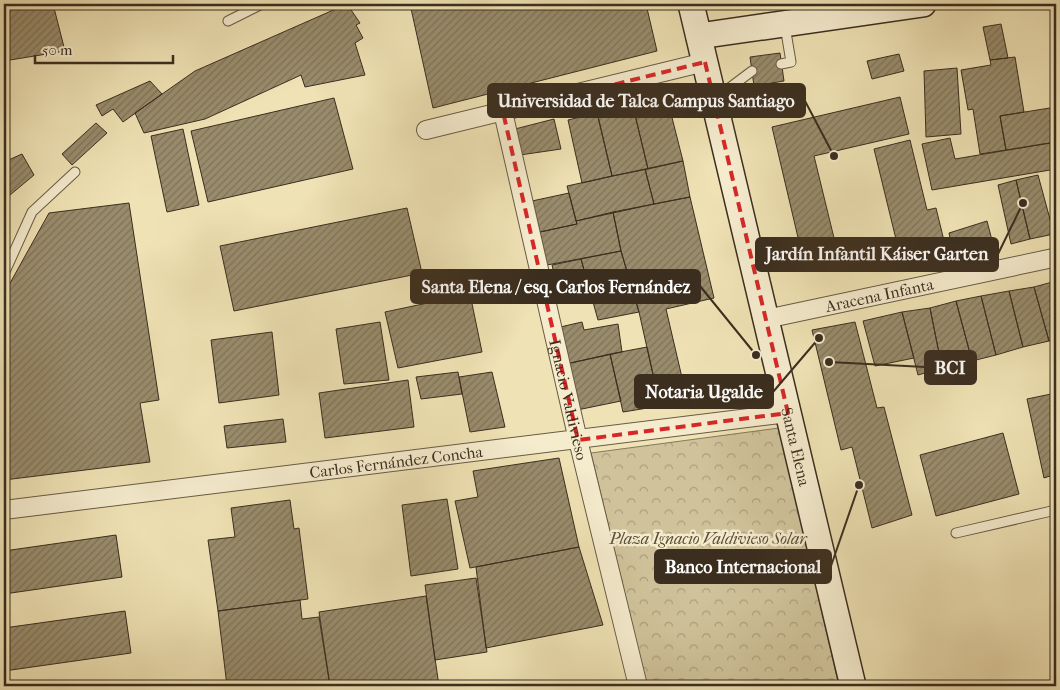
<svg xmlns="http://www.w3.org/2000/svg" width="1060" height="690" viewBox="0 0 1060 690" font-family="'IM FELL French Canon',serif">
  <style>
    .park { fill: url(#park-crowns); stroke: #86785d }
    .building { fill: url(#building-hatch); stroke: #3b2e1f }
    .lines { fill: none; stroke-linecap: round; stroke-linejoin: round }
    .lane-casing { stroke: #685b44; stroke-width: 11 }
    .street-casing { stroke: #685b44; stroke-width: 20 }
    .secondary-casing { stroke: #3b2e1f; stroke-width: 28 }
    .lane { stroke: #f5ecce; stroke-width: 9 }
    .street { stroke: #f5ecce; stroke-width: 18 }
    .secondary { stroke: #f5ecce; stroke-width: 25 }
    .marked { fill: none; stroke: #d62828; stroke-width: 4; stroke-dasharray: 10 6; stroke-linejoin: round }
    .labels { text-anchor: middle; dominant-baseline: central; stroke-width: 5; stroke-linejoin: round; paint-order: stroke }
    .street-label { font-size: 16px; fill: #3b2e1f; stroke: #f5ecce }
    .park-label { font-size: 16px; font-style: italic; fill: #594c38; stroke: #f5ecce }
    .leader { fill: none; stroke: #3b2e1f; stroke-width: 2 }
    .callout-dot { fill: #3b2e1f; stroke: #f5ecce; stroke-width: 2 }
    .callout { fill: #3b2e1f; stroke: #3b2e1f; stroke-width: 2 }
    .callout-label { font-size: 18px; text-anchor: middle; font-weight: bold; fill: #fff }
  </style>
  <defs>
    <pattern id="park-crowns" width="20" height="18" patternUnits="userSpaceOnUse" patternTransform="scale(1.25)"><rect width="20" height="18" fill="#d0c39b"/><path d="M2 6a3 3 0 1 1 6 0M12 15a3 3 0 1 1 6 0" fill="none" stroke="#aa9f7e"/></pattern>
    <pattern id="building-hatch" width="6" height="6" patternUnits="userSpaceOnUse" patternTransform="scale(1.25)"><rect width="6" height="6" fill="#998c6c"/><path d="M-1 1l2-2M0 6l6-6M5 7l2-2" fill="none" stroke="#7e7358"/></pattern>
  </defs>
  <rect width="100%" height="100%" fill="#efe2b4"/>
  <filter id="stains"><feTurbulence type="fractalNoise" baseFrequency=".004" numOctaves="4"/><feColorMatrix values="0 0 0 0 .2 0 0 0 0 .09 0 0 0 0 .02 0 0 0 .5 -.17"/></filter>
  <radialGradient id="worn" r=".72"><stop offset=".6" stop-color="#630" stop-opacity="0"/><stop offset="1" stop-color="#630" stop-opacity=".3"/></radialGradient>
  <path class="park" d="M779,428L839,686H647L591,453Z"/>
  <path class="building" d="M4,4H53L65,51L10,60L4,37Z
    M347,4L360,23L356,25L363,38L355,43L365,75L305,87L301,75L205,119L144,133L135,113L195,71Z
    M410,4H646L657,51L433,108Z
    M1001,24L1008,58L990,60L983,27Z
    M780,53L784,81L754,86L750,57Z
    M899,54L904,71L872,79L867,61Z
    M1015,57L1024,112L1000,116L1006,150L980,154L973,109L968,110L961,70L991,65L990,60Z
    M957,68L961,134L926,137L924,71Z
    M150,81L162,94L123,122L113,109L102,116L96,105Z
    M664,86L683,161L648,169L630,94Z
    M630,94L648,169L612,176L595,103Z
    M900,97L909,134L814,156L834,238L800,246L772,127Z
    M334,98L353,169L208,202L191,131Z
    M1056,107V142L1006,150L1000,116Z
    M597,113L612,176L582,183L568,120Z
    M554,119L561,149L520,155L515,129Z
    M96,123L107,133L72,165L62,154Z
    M183,129L199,205L167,212L151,136Z
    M950,138L955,159L1056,142V169L932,190L922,144Z
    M910,140L927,210L936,208L948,257L903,268L874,149Z
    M22,154L34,175L4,200V162Z
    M683,161L690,197L654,204L645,169Z
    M645,169L654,204L576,221L567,186Z
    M1038,175L1054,234L1030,239L1016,180Z
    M1016,180L1030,239L1011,244L998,185Z
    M569,193L577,224L540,232L532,201Z
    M690,197L714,298L666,309L687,399L660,406L639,312L621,251L613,212Z
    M129,203L159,400L140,403L150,462L4,480V485V301L9,285L49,213Z
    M407,208L422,273L234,311L220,246Z
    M613,212L621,251L547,265L540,232L577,224L576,221Z
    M987,221L994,248L954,258L949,233Z
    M621,251L639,312L598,320L581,259Z
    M581,259L590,292L560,297L552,265Z
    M1056,281V340L1049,341L1034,287Z
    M1034,287L1049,341L1023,347L1009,291Z
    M1009,291L1023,347L996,355L981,296Z
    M470,294L482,352L398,368L385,312Z
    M981,296L996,355L972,361L956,301Z
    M956,301L972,361L942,368L930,308Z
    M930,308L942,368L918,375L902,312Z
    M902,312L914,358L875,366L863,321Z
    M380,322L389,380L344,384L336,329Z
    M582,322L584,330L618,324L622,352L566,364L556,328Z
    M855,322L877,408L884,407L912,515L872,528L852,447L841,450L812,330Z
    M272,332L279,395L219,403L211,340Z
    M647,347L660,406L623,412L610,354Z
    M610,354L621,401L577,410L566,364Z
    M458,372L462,394L421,399L416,377Z
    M492,372L505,427L470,432L459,377Z
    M408,380L414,427L325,438L319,393Z
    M1056,393V474L1044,478L1027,399Z
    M283,419L286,442L227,448L224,426Z
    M1003,433L1019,494L936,516L920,455Z
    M559,458L579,547L470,568L455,501L478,497L473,471Z
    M447,499L458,569L411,576L402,505Z
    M290,500L294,529L299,528L308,599L218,611L208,540L235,537L231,508Z
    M116,535L122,577L4,594V551Z
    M579,547L603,625L486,648L476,567Z
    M476,578L487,652L435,660L425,585Z
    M426,596L439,686H330L319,612Z
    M300,600L302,619L319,617L330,686H227L218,611Z
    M125,611L131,653L4,671V628Z"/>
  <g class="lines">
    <defs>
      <path id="lane" d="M228,21L262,4
        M781,64L791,62L785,26
        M713,91L728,89L752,71
        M4,274L32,212L75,172
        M956,533L1056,510"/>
      <g id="street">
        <path id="s1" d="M503,112L578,440L638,686"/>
        <path d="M426,130L705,62"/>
        <path id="s2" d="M766,319L1053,258"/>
        <path id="s3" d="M4,510L788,413"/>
      </g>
      <g id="secondary">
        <path id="s4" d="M691,4L853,686"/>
        <path d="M699,36L923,4"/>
      </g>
    </defs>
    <use href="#lane" class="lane-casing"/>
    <use href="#street" class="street-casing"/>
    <use href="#secondary" class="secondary-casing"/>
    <use href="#lane" class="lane"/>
    <use href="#street" class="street"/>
    <use href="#secondary" class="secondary"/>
  </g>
  <path class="marked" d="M705,62L788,413L578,440L503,112Z"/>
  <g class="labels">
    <g class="street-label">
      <text stroke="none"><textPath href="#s2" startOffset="116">Aracena Infanta</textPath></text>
      <text stroke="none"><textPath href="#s1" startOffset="295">Ignacio Valdivieso</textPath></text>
      <text stroke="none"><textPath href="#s4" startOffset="455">Santa Elena</textPath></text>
      <text stroke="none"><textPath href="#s3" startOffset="395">Carlos Fernández Concha</textPath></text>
    </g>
    <g class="park-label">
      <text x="708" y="538">Plaza Ignacio Valdivieso Solar</text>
    </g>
  </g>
  <path class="leader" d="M834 156L805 101M1023 203L998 254M756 355L700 286M829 362L925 367M819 338L773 392M859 485L831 566"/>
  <g class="callout-dot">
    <circle cx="834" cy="156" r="5"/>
    <circle cx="1023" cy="203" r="5"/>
    <circle cx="756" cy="355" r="5"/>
    <circle cx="829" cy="362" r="5"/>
    <circle cx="819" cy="338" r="5"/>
    <circle cx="859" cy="485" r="5"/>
  </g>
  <g class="callout">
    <rect x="488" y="84" width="317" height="33" rx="5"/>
    <rect x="756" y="238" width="242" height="33" rx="5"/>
    <rect x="411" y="270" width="289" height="33" rx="5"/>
    <rect x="925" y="351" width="51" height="33" rx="5"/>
    <rect x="635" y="375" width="138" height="33" rx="5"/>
    <rect x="655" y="550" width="176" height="33" rx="5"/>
  </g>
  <g class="callout-label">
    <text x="646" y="107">Universidad de Talca Campus Santiago</text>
    <text x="877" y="260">Jardín Infantil Káiser Garten</text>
    <text x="556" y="293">Santa Elena / esq. Carlos Fernández</text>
    <text x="950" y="374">BCI</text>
    <text x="704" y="398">Notaria Ugalde</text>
    <text x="743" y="573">Banco Internacional</text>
  </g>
  <rect width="1060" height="690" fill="none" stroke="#efe2b4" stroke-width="20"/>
  <rect x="5" y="5" width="1050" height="680" fill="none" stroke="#3b2e1f" stroke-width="2.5"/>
  <rect x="10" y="10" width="1040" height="670" fill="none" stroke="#3b2e1f"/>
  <path d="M35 55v8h138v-8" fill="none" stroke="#3b2e1f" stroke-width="2.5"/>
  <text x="42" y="55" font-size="15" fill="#3b2e1f" stroke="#f5ecce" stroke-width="4" paint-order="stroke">50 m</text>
  <rect width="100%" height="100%" filter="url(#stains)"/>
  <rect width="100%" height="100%" fill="url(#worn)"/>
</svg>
